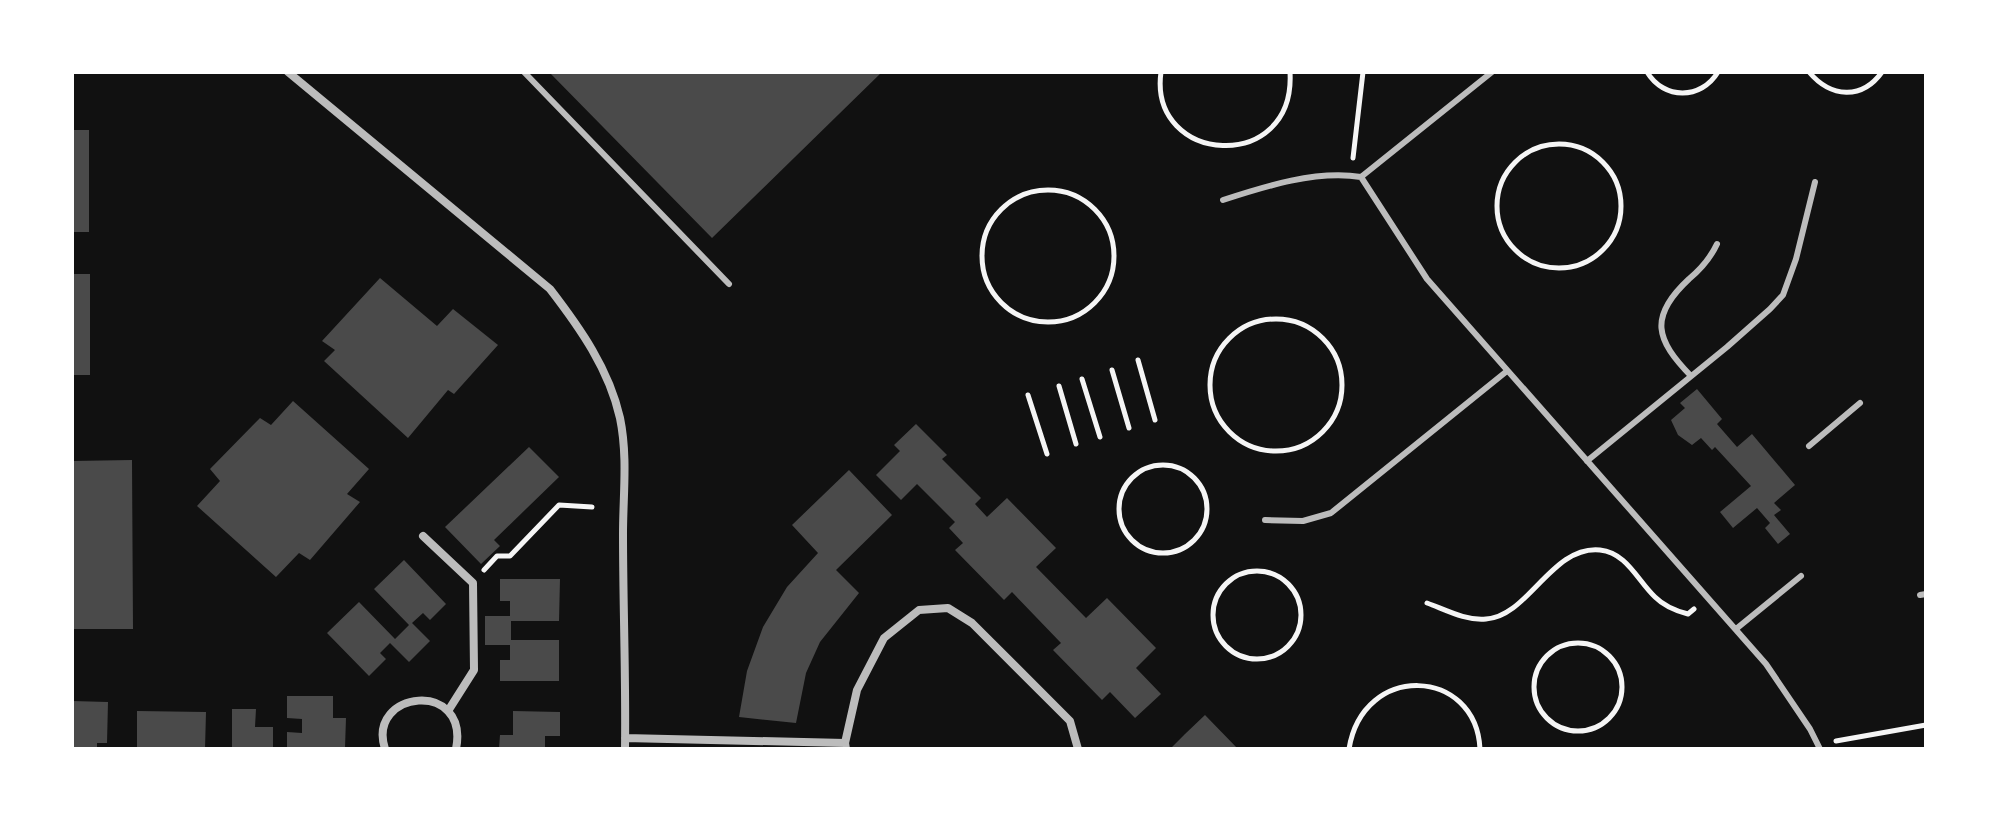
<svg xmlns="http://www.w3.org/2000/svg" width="1998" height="821" viewBox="0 0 1998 821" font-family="Jost,sans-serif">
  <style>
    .building { fill: #4a4a4a }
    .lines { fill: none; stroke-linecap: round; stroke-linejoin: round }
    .path { stroke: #f5f5f5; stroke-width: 5 }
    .service { stroke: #bcbcbc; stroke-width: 6 }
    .minor { stroke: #bcbcbc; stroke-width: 8 }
  </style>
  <rect width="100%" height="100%" fill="#111"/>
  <path class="building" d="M549,72H882L712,238Z
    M72,130H89V232H72Z
    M72,274H90V375H72Z
    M380,278L437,326L453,309L498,345L454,394L448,390L408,438L324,361L335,350L322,341Z
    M1697,389L1722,419L1717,424L1737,447L1752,434L1795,485L1774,503L1781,510L1774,515L1790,534L1778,544L1765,528L1770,523L1757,508L1733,528L1720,512L1751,486L1715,447L1712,450L1701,438L1692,445L1678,435L1671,420L1685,408L1680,403Z
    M293,401L369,469L347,494L360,502L310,560L299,553L276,577L197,506L220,481L210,469L260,418L271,425Z
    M916,424L947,455L942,459L981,498L975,504L987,517L1007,498L1056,548L1036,567L1086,618L1107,598L1156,648L1136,668L1161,694L1135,718L1110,692L1102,700L1053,650L1061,643L1012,592L1004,600L955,550L963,543L949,528L955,522L917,484L901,500L876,475L900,451L894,445Z
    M529,447L559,477L494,540L500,546L481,564L445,527Z
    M132,460L133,629H72V461Z
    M849,470L892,515L836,570L859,593L820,642L806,673L796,723L739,717L747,671L763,627L787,587L818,553L792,525Z
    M404,560L446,604L430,620L423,613L412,623L430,641L409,662L390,643L380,653L386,659L369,676L327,633L359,602L395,639L409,625L374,589Z
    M500,579H560L559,621H511V640H559V681H500V660H510V645H485V616H510V601H500Z
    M287,696H333V718H346L345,748L287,749V732L302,733V719L287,718Z
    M72,701L108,702L107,743H97V749H72Z
    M232,709H256L255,727H273V749H232Z
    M137,711L206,712L205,749H137Z
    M513,711L560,712V736H545V749H499L500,735H513Z
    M1205,715L1238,749H1170L1185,734Z"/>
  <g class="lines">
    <path class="path" d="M1161,72C1148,165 1296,175 1290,72
      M1647,72C1664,100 1701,100 1718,72
      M1809,72C1831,98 1862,100 1882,72
      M1497 206a62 62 0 1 1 124 0a62 62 0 1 1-124 0Z
      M1353,158L1363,72
      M982 256a66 66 0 1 1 132 0a66 66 0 1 1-132 0Z
      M1210 385a66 66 0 1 1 132 0a66 66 0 1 1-132 0Z
      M1138,360L1155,420
      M1112,370L1129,428
      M1082,379L1100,437
      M1059,386L1076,444
      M1028,395L1047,454
      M1119 509a44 44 0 1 1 88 0a44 44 0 1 1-88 0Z
      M484,570L497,556H510L559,505L592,507
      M1213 615a44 44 0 1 1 88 0a44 44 0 1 1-88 0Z
      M1427,603C1446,610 1466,621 1486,619C1528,617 1552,545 1600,550C1627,553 1637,580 1655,597C1664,606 1676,611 1688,614L1694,609
      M1534 687a44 44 0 1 1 88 0a44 44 0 1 1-88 0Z
      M1836,741L1926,725
      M1349,749C1363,662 1476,667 1480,749"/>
    <path class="service" d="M524,72L729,284
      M1492,72L1361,177L1427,279L1766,664L1810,729L1820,749
      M1223,200C1266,186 1316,170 1361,177
      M1691,376C1656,340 1648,317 1689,279C1701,269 1710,259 1717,244
      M1809,446L1860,403
      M1587,461L1727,347L1770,309L1783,295L1796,259L1815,182
      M1265,520L1303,521L1331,513L1507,371
      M1920,595L1926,594
      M1736,629L1801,576"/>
    <path class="minor" d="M288,72L550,289C580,328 609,369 620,418C628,457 623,495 623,534C623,606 626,677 625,749
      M423,536L473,583L474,670L448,711
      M625,738L845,743
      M385,749C366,690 470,679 456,749
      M846,749L845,743L857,690L884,638L919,610L948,608L972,623L1070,721L1078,749"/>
  </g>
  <rect width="1998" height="821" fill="none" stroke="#ffffff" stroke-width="148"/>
</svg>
